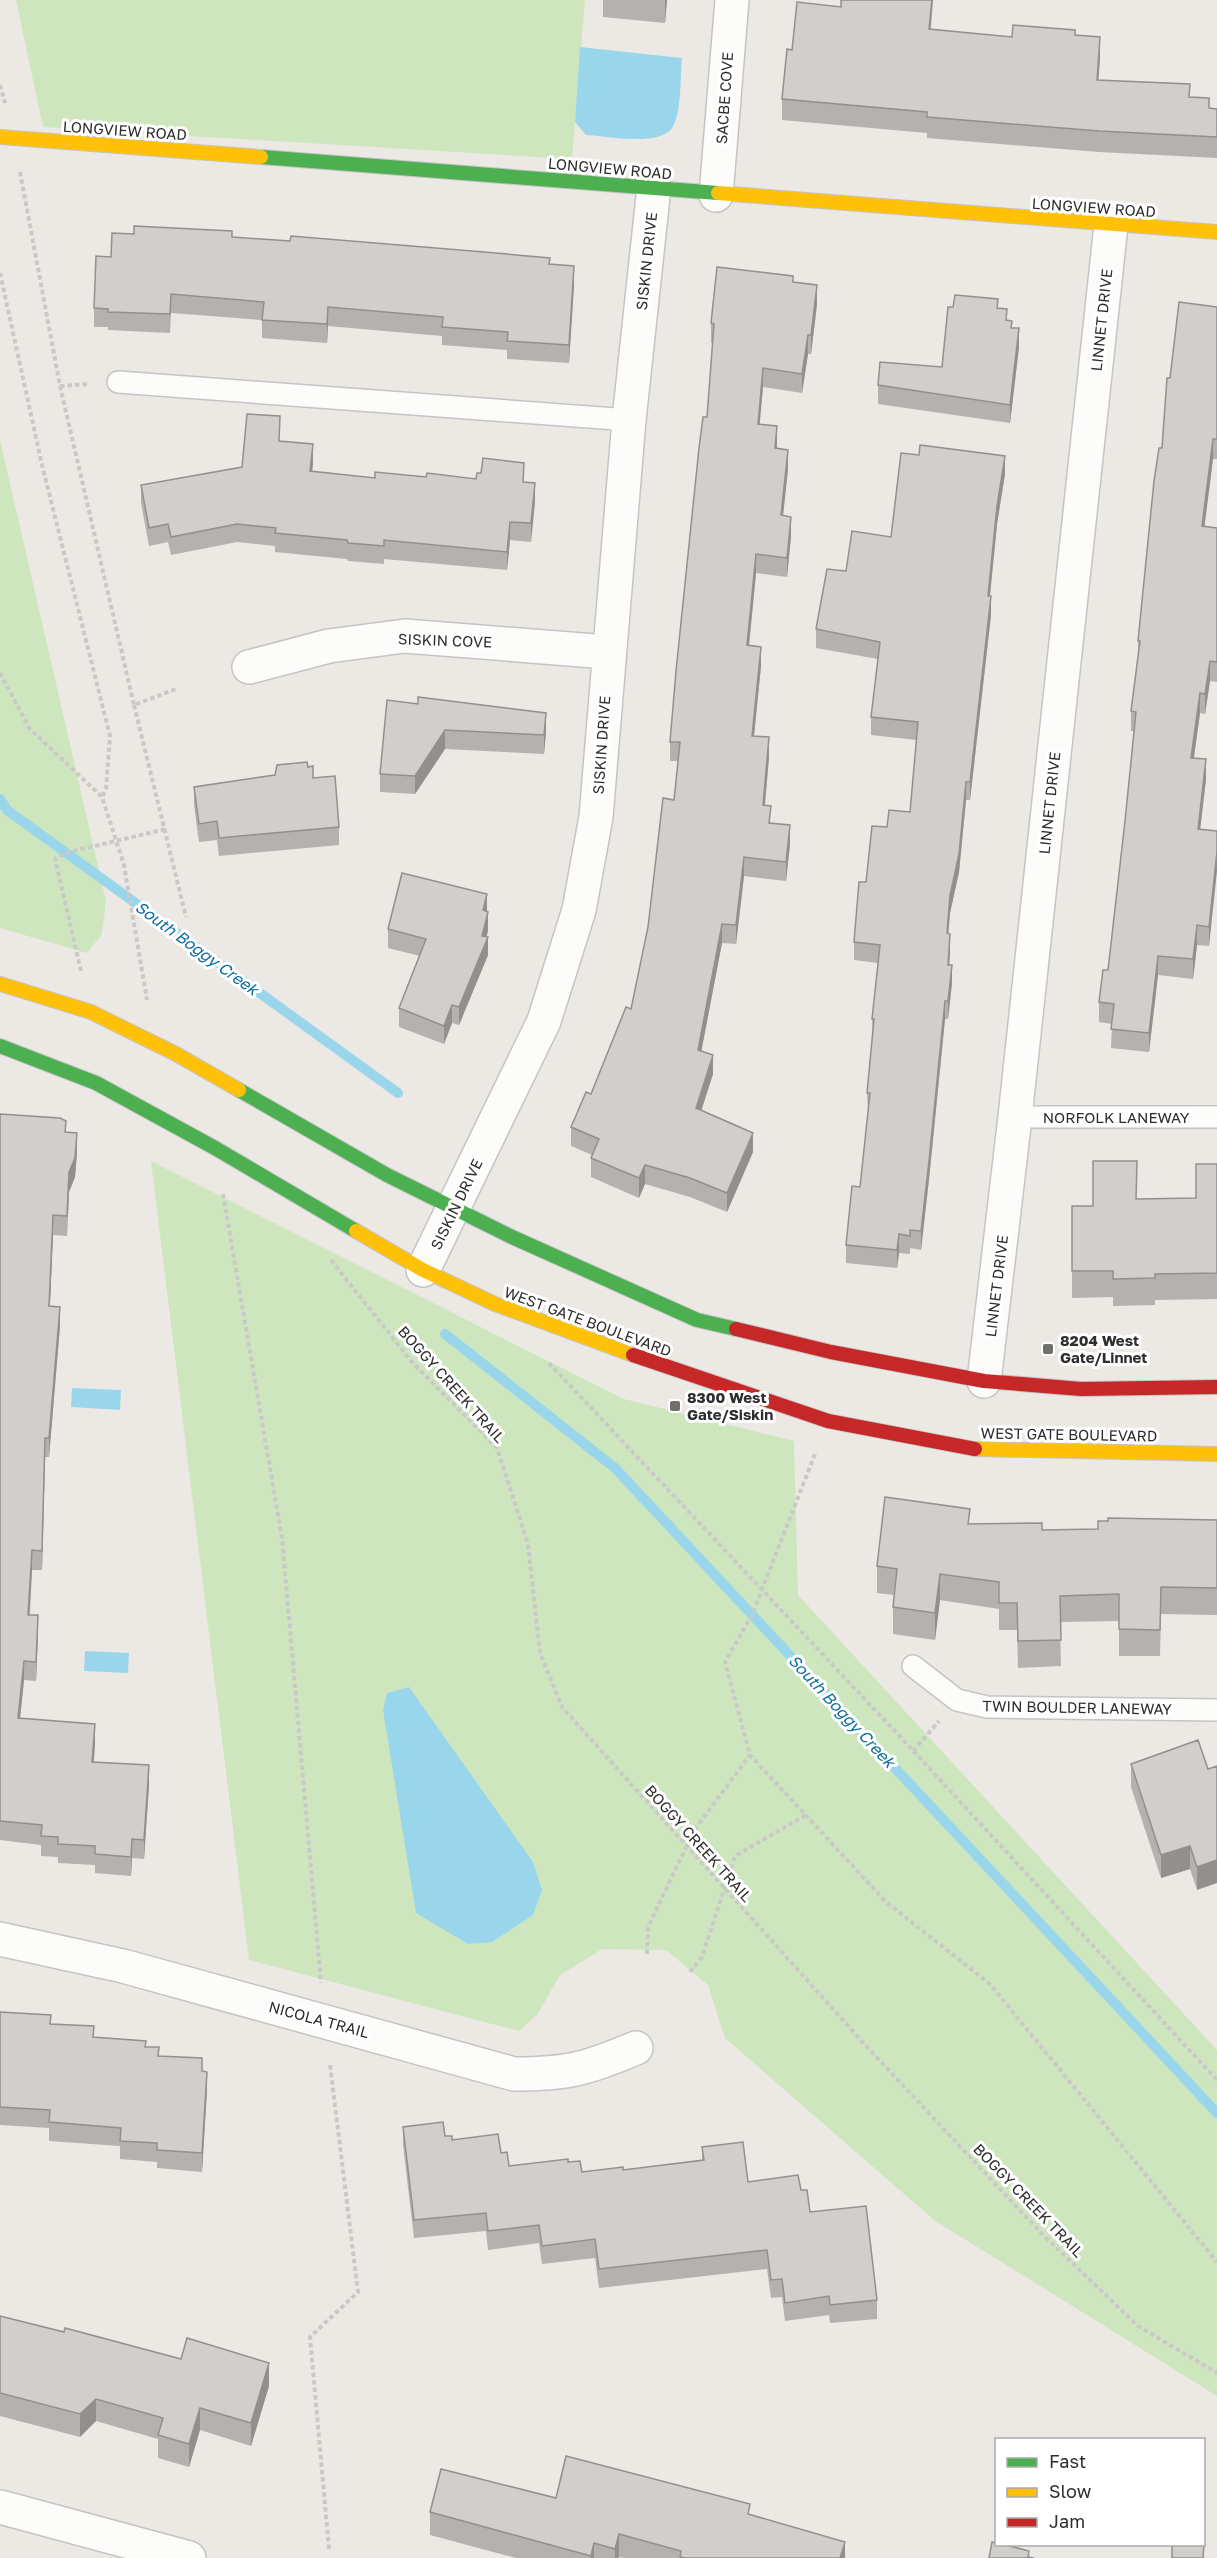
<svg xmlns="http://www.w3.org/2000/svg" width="1217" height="2558" viewBox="0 0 1217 2558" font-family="'Golos Text',sans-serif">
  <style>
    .green { fill: #cee6be }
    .water { fill: #99d6ec }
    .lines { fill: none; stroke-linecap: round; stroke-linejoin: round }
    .stream { stroke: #99d6ec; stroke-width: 10 }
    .lane-casing { stroke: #c5c4c5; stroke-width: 24 }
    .street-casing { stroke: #c5c4c5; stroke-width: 36 }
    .fast-casing { stroke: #c5c4c5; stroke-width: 16 }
    .slow-casing { stroke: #c5c4c5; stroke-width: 16 }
    .jam-casing { stroke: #c5c4c5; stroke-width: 16 }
    .path { stroke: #c9c9c8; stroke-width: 4; stroke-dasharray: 4.5 3; stroke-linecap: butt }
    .lane { stroke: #fcfcfb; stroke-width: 21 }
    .street { stroke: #fcfcfb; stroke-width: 33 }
    .fast { stroke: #4caf50; stroke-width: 14 }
    .slow { stroke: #ffc107; stroke-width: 14 }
    .jam { stroke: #c62828; stroke-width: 14 }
    .wall { fill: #b4b1af }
    .shaded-wall { fill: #92908e }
    .building { fill: #d1cecb; stroke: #92908e; stroke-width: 1.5 }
    .poi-dot { fill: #706f6e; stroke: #fff; stroke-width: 2 }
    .labels { text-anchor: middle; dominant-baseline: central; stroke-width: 6; stroke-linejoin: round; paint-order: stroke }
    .street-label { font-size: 15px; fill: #2e2e2e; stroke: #fff }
    .poi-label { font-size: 15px; font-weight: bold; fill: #2e2e2e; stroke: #fff; text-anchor: start }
    .water-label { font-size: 16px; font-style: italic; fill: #0d6fa3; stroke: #fff }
  </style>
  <rect width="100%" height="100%" fill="#ece8e4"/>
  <path class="green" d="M16,0H585L572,159L43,127Z
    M0,440L106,901L102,934L87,953L0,928Z
    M151,1161L624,1399L794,1441L798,1595L1217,2050V2396L934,2220L725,2038L708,1985L666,1950L602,1949L560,1975L537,2015L519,2031L249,1960Z"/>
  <path class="water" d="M580,47L682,58C680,75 682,114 672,128C659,147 607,136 586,135L575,122Z
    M72,1388L121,1390L120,1410L71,1407Z
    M85,1651L129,1653L128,1673L84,1671Z
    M409,1687L533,1862L542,1890L533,1915L492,1942L468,1944L416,1913L383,1710L387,1693Z"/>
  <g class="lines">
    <path class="stream" d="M0,799L7,810L398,1093
      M445,1334L615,1468L1217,2113"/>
    <defs>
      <path id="lane" d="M118,382L629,420
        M1015,1117H1217
        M913,1666L957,1700L987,1707L1217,1710"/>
      <path id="street" d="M716,195L732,0
        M249,667L329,646L405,636L607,652
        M423,1270L544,1021L579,910L596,817L629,420L654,187
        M984,1381L1015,1117L1111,225
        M0,1939L123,1966L514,2074C568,2074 586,2069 636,2048
        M0,2507L189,2558"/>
      <path id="fast" d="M261,157L718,193
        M0,1046L96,1083L215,1148L356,1231
        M239,1090L387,1175L512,1237L697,1320L736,1329"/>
      <path id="slow" d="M0,137L261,157
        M718,193L1217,232
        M0,984L91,1012L176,1054L239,1090
        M356,1231L423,1270L495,1304L633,1355
        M975,1449L1217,1454"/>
      <path id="jam" d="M736,1329L831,1352L984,1381L1081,1389L1217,1387
        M633,1355L828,1421L975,1449"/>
    </defs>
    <use href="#lane" class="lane-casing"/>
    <use href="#street" class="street-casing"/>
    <use href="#fast" class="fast-casing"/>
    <use href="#slow" class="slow-casing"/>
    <use href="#jam" class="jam-casing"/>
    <path class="path" d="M0,85L5,103
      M20,172L60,386L134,705L176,689
      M0,273L42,465L110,736L106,789L102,797
      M60,386L89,384
      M0,673L29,728L102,797L124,865L147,1000
      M134,705L186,917
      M81,971L55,859L65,853L166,829
      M223,1194L282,1538L321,1983
      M331,1260L411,1361L497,1448L528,1544L540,1653L562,1707L868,2048L1042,2234L1138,2326L1217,2373
      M549,1363L906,1743L1217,2080
      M815,1454L752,1615L725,1662L750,1755L886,1902L990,1984L1217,2262
      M913,1751L939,1721
      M647,1954L648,1927L695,1829L750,1755
      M690,1972L702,1957L735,1856L806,1815
      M329,2549L310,2337L358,2292L330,2065"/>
    <use href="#lane" class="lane"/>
    <use href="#street" class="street"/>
    <use href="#fast" class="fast"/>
    <use href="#slow" class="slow"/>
    <use href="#jam" class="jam"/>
  </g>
  <path class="wall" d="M603,0H667L665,23L603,17Z
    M841,7L931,29L1012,37L1075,35L1100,58L1098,80L1190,97L1209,108L1217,109V158L1099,152L927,138V133L782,120V99L792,50Z
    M134,234L232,238L550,264L574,285L569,363L507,359V350L442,345V336L328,326L327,343L262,338V320L171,313L170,333L108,330V327H94V308L111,257Z
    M793,282L817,304L811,354H808L802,393L763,387L759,424L777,448L788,469L783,516L791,536L787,577L756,573L749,646L761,666L754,736L769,757L765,805L771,824L790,844L786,881L744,876L736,944L722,943L701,1051L713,1074L701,1111L753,1152L727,1212L690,1197L645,1184L639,1198L591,1177V1158L592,1155L571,1146V1127L591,1094L631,1009L674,800L678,761H670V742L707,417L713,343H711V323Z
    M1217,307V459H1213L1204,527L1217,528V682L1210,681L1205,714L1200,713L1194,758L1206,779L1200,829L1217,831L1209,946L1197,945L1193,979L1158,975L1149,1052L1111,1048L1112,1024L1099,1022V1002L1108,970L1125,821L1134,731H1131V711L1138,659V641L1170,378Z
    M998,308L1012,328L1019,347L1010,423L878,404V385L942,367Z
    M280,441L313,463L312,472L375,478L426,477L524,482L535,501L531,542L510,540L507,570L384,559V564L348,561L347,559L275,552V546L237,542L171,555L168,542L149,546L141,503V485L242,467Z
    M1005,474L997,524L990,596L991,615L970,800H966L959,872L950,913L948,933L950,952L949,965L952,983L948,1019H945L929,1179L921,1250L910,1248V1254L899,1253L897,1268L846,1263V1245L860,1187L868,1111L867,1093L873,1037L872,1019L878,963L854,960V942L866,882L887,827L910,812L917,740L871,735V717L878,659L816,648V629L846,571L891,537Z
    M387,700L546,732L544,754L445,749L415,794L380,792V774Z
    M308,767L339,827V845L219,856L217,840L199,842L194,805V787L275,775Z
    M487,912L488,931L486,936L488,955L459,1025L452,1023L444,1044L399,1027V1008L420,956L388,948V929Z
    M0,1114L66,1132L77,1153L75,1177L69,1192L67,1236L53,1235L50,1306L60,1326L49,1457H45L42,1570H32L30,1615L38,1634L36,1681L24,1680L20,1718L95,1744L94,1762L149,1785L144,1859L132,1858L131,1876L95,1873V1865L58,1863V1857L41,1856V1845L0,1840Z
    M1217,1164V1299L1155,1300V1305L1113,1306V1297L1072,1298V1206H1093L1136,1199L1196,1198Z
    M1217,1520V1615L1161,1614L1160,1656H1119V1621L1060,1622L1061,1666L1018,1668L1017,1630H999V1609L940,1600L935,1640L893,1634V1607L894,1595L877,1593V1566L970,1524L1042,1530L1098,1529Z
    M1131,1764L1208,1769L1197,1890L1190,1869L1161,1878L1131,1787Z
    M0,2012L51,2024L94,2037L146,2047L159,2056L202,2072L207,2090L202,2172L157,2168V2162L120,2159V2146L49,2141V2128L0,2125Z
    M403,2127L445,2136L452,2140L501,2153L509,2166L568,2162L582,2172L623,2170L702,2160V2147L748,2182L801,2190L810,2212L877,2300V2319L830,2323L829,2315L785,2321L782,2297L771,2298L767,2269L599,2288L595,2258L542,2264L539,2243L488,2250L486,2231L414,2238L403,2145Z
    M0,2316L269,2386L251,2446L200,2430L189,2467L158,2458V2439L96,2421L80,2437L0,2416Z
    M556,2498L750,2514L845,2558H624L619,2557L618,2558H516L430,2535V2512Z"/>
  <path class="shaded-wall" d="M665,0H667L665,23Z
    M932,0H933L929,50V29Z
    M1100,37V58L1097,101V80Z
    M574,266V285L569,363V345Z
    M817,285V304L811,354V335Z
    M328,307V326L327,343V324Z
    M1019,328V347L1010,423V405Z
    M808,335V354L802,393V374Z
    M763,368V387L758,443V424Z
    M777,426V445L775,467V448Z
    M1213,439V459L1202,546V526Z
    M313,444V463L310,490V471Z
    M788,450V469L781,534V515Z
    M1005,456V474L997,524L988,614V596L997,506Z
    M535,483V501L531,542V523Z
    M791,517V536L787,577V558Z
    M510,522V540L507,570V552Z
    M756,554V573L747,664V645Z
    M991,596V615L970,800V782Z
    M761,647V666L752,755V736Z
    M1210,661V681L1205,714V694Z
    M1200,693V713L1191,777V758Z
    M546,713V732L544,754V735Z
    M445,730V749L415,794V776Z
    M769,737V757L763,824V805Z
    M1206,759V779L1198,848V829Z
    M966,782V800L959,872L950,913L947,951V933L950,895Z
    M790,825V844L786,881V862Z
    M1217,851V871L1209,946V927Z
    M744,857V876L736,944V925Z
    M487,894V913L483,910Z
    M488,912V931L484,947L488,937V955L459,1025V1007L482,936Z
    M722,924V943L698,1069V1050Z
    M1197,925V945L1193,979V959Z
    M950,934V952L948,983V965Z
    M1158,956V975L1149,1052V1033Z
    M952,965V983L948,1019V1001Z
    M945,1001V1019L929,1179L921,1250V1231Z
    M452,1005V1023L444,1044V1026Z
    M713,1055V1074L696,1127V1108Z
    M77,1133V1153L75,1177L69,1192L67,1236L69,1172Z
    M753,1133V1152L727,1212V1193Z
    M645,1165V1184L639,1198V1178Z
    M53,1215V1235L49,1325V1306Z
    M899,1234V1253L897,1268V1250Z
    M60,1307V1326L49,1457V1438Z
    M45,1438V1457L42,1570V1551Z
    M32,1550V1570L28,1634V1615Z
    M940,1574V1600L935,1640V1613Z
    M38,1615V1634L36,1681V1662Z
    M24,1661V1680L18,1737V1718Z
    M95,1724V1744L92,1781V1762Z
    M149,1765V1785L144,1859V1840Z
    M132,1839V1858L131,1876V1857Z
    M1190,1846V1869L1161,1878V1855Z
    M1217,1860V1883L1197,1890V1867Z
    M207,2072V2090L202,2172V2153Z
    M269,2363V2386L251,2446V2423Z
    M96,2399V2421L80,2437V2414Z
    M200,2408V2430L189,2467V2444Z
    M619,2534V2557L618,2558H615V2549Z
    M845,2542V2558H840Z
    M594,2543V2558H591V2556Z"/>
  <path class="building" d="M841,0H932L929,29L1012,37L1013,25L1075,30V35L1100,37L1097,80L1190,84L1189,97L1209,98V108L1217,109V137L1099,131L927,117V112L782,99L787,49L792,50L797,2L841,7Z
    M134,226L232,231V237L290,241L291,236L484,252L550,258L549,264L574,266L569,345L507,341L508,332L442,327L443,317L328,307L327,324L262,320L264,302L171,294L170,314L108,312V309L94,308L96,256L111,257L112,233L134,234Z
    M717,267L793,276V282L817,285L811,335H808L802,374L763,368L758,424L777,426L775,448L788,450L781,515L791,517L787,558L756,554L747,645L761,647L752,736L769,737L763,805L771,806L769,823L790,825L786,862L744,857L736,925L722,924L698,1050L713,1055L696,1108L753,1133L727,1193L690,1178L645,1165L639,1178L591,1158L599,1139L571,1127L586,1092L591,1094L626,1007L631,1009L648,927L663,798L674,800L680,742H670L676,671L699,448L703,417H707L714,324L711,323Z
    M955,295L998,299L997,308L1007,309L1006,320L1012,321L1011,328H1019L1010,405L878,385L880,362L942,367L948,307H953Z
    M1179,302L1217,307V439H1213L1202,526L1217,528V662L1210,661L1205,694L1200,693L1191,758L1206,759L1198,829L1217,831V851L1209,927L1197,925L1193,959L1158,956L1149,1033L1111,1029L1114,1004L1099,1002L1103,970H1108L1125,821L1136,712L1131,711L1140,641H1138L1154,481L1159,448H1162L1167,378H1170Z
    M247,414L280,416L279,441L313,444L310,471L375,478V472L426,477L427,473L476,479L477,473H481L483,458L524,463L523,482L535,483L531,523L510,522L507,552L384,540V546L348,543L347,540L275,533L276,528L237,524L171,537L168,524L149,528L141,485L242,467Z
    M920,445L1005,456L997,506L988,596H991L970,782H966L959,854L950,895L947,933L950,934L948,965H952L948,1001H945L929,1161L921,1231L910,1230V1236L899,1234L897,1250L846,1245L852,1186L860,1187L870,1093H867L874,1019H872L880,945L854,942L859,882H866L872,826L887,827L889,810L910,812L918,722L871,717L880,642L816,629L827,569L846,571L852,531L891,537L901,453L919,455Z
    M418,697L546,713L544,735L445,730L415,776L380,774L387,700L418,704Z
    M307,762L308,767L313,766V778L335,776L339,827L219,838L217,821L199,824L194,787L275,775L277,765Z
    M402,873L487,894L483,910L488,912L482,936L488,937L459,1007L452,1005L444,1026L399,1008L426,939L388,929Z
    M0,1114L60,1118L66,1121L65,1132L77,1133L75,1158L69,1172L67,1216L53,1215L49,1306L60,1307L49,1438H45L42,1551L32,1550L28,1615H38L36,1662L24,1661L18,1718L95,1724L92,1762L149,1765L144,1840L132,1839L131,1857L95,1854V1846L58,1844V1837L41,1836L42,1825L0,1821Z
    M1093,1161H1137L1136,1199L1196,1198V1164H1217V1273L1155,1274V1278L1113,1279V1271H1072V1206H1093Z
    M885,1497L970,1509L968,1524L1042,1523V1530L1098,1529V1521H1108V1518L1217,1520V1588L1161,1587L1160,1630L1119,1629V1594L1060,1596L1061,1640L1018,1641L1017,1603H999V1582L940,1574L935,1613L893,1607L897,1569L877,1566Z
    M1198,1740L1208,1769L1217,1766V1860L1197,1867L1190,1846L1161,1855L1131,1764Z
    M0,2012L51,2015L50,2024L94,2026L93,2037L146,2041L145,2047H159L158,2056L202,2058V2071L207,2072L202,2153L157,2150V2143L120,2141L121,2128L49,2122L50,2110L0,2107Z
    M443,2122L445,2136H452V2140L498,2134L501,2153L507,2152L509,2166L568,2159V2162L580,2161L582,2172L623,2167V2170L704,2160L702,2147L743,2142L748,2182L798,2175L801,2190H807L810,2212L866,2206L877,2300L830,2305L829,2296L785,2303L782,2279L771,2280L767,2250L599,2269L595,2239L542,2246L539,2225L488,2231L486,2213L414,2220L403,2127Z
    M0,2316L64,2332L65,2328L181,2359L187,2338L269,2363L251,2423L200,2408L189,2444L158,2435L163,2418L96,2399L80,2414L0,2393Z
    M566,2456L750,2504L748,2514L845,2542L840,2558H685L680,2557L681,2551L619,2534L615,2549L594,2543L591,2556L430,2512L441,2469L556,2498Z
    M992,2542L996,2543V2544H1002L1029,2551L1028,2557L1034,2558H989Z
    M1172,2544L1204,2545L1203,2558H1172Z"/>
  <g class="poi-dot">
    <rect x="1042" y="1343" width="12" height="12" rx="3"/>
    <rect x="669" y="1400" width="12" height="12" rx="3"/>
  </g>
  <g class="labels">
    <g class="street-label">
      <text transform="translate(724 98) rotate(-86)">SACBE COVE</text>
      <text transform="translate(125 130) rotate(4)">LONGVIEW ROAD</text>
      <text transform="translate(610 168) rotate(5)">LONGVIEW ROAD</text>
      <text transform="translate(1094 207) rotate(4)">LONGVIEW ROAD</text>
      <text transform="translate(646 261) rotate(-84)">SISKIN DRIVE</text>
      <text transform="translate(1101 320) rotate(-84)">LINNET DRIVE</text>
      <text transform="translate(445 640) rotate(2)">SISKIN COVE</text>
      <text transform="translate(601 745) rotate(-86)">SISKIN DRIVE</text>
      <text transform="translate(1049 803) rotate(-84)">LINNET DRIVE</text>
      <text x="1116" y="1117">NORFOLK LANEWAY</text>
      <text transform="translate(456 1204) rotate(-64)">SISKIN DRIVE</text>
      <text transform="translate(996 1286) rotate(-83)">LINNET DRIVE</text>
      <text transform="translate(588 1321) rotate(20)">WEST GATE BOULEVARD</text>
      <text transform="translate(452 1384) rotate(48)">BOGGY CREEK TRAIL</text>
      <text transform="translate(1069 1434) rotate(1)">WEST GATE BOULEVARD</text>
      <text transform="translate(1077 1707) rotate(1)">TWIN BOULDER LANEWAY</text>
      <text transform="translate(699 1843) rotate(48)">BOGGY CREEK TRAIL</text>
      <text transform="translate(319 2019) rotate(15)">NICOLA TRAIL</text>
      <text transform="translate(1029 2200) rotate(46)">BOGGY CREEK TRAIL</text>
    </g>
    <g class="poi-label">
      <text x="1060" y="1340">8204 West<tspan x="1060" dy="17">Gate/Linnet</tspan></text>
      <text x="687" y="1397">8300 West<tspan x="687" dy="17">Gate/Siskin</tspan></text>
    </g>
    <g class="water-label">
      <text transform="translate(197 948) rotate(36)">South Boggy Creek</text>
      <text transform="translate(842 1711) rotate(47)">South Boggy Creek</text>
    </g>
  </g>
  <rect x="995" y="2438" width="210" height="108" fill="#ffffff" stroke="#ababab" stroke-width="1.5"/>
  <rect x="1007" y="2458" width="30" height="9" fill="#4caf50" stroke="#ababab" stroke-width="1.5"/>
  <text x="1049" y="2468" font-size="18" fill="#2e2e2e">Fast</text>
  <rect x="1007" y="2488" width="30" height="9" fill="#ffc107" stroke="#ababab" stroke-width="1.5"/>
  <text x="1049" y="2498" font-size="18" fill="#2e2e2e">Slow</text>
  <rect x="1007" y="2518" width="30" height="9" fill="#c62828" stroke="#ababab" stroke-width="1.5"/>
  <text x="1049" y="2528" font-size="18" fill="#2e2e2e">Jam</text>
</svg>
